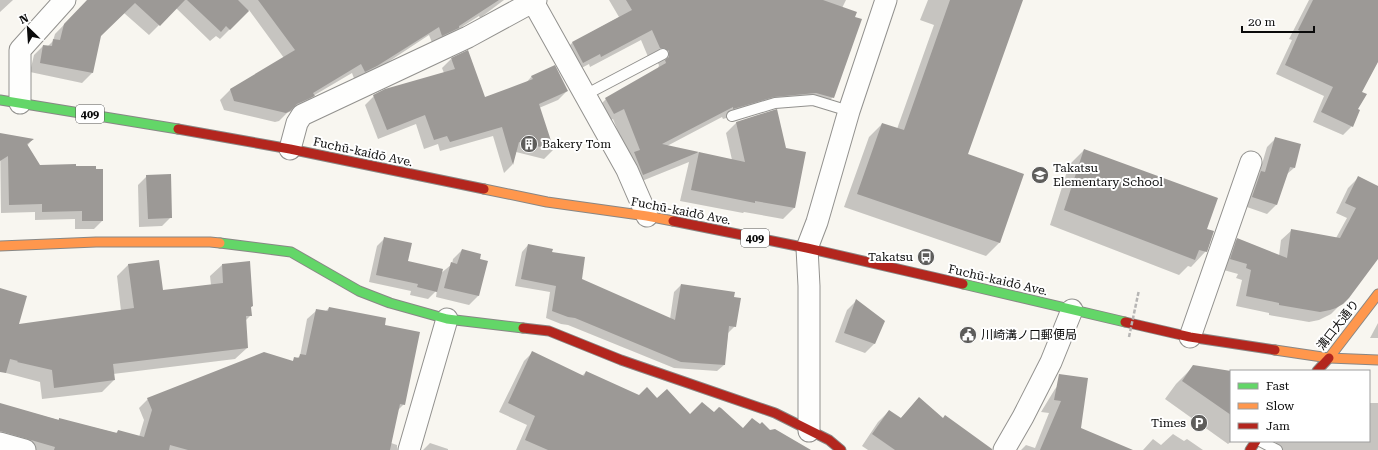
<svg xmlns="http://www.w3.org/2000/svg" width="1378" height="450" font-family="'Roboto Serif','Noto Sans JP',serif">
  <rect width="100%" height="100%" fill="#f8f6f0"/>
  <path fill="#0003" d="M0 0H13L0 12Z
    M88 0H504L480 18 479 16 433 45 429 35 367 76 355 81 352 73 313 96 304 105 287 113 279 121 275 122 224 110 220 100 230 90 284 58 249 10 220 39 216 36 210 41 176 8 149 35 124 13 100 36 92 73 82 83 30 72 34 55 43 46H48L53 41 55 34Z
    M609 0H846L842 8 833 97 822 108 804 104 763 107 723 119 722 117 667 146 732 160 726 133 737 122 785 149 804 153 794 208 783 219 744 212 743 213 680 201 689 162 632 185 629 159 613 119 603 124 595 110 606 99 658 69 659 65 655 59H649L641 40 590 67 589 64 572 73 561 54 572 43 619 17Z
    M928 0H1022L966 155 1022 174 999 243 986 256 844 207 869 137 882 124 897 129 934 25 920 20Z
    M1309 0H1378V61L1361 92 1352 126 1343 135 1313 122 1324 96 1276 74 1292 40 1289 39Z
    M451 59 485 98 525 84 532 76 567 91 558 100 539 108 553 150 544 159 516 152 512 165 504 173 493 136 440 151 438 144 424 149 416 124 378 139 365 105 374 96 444 73 442 68Z
    M0 134 32 140 27 146 39 166 75 167 95 170 102 221 94 229H75V219L35 220V212L1 213Z
    M1276 138 1294 168 1287 174 1276 205 1267 214 1244 206 1252 181 1259 174 1267 147Z
    M1084 150 1206 229V251L1191 267 1188 266 1179 275 1050 225 1069 165Z
    M147 176 171 217 162 226 139 227 138 185Z
    M1359 177 1378 187V255L1348 297 1331 314 1319 320 1309 322 1269 315V313L1236 306 1242 280 1236 278 1238 274 1220 269 1227 250 1237 239 1279 256 1281 240 1292 230 1336 238 1347 218 1336 213 1348 188Z
    M385 238 407 262 440 274 452 264 453 259 462 250 479 260 487 262 478 296 469 305 436 297 437 290 428 299 410 295 411 291 369 282 377 246Z
    M528 245 551 253 581 280 670 319 674 292 681 285 733 298 735 326 728 333 724 365 717 371 674 368 568 325 561 324 546 318 550 292 515 286 522 252Z
    M249 262 252 306 250 308 251 315 245 321 247 348 235 359 113 374 114 380 102 392 42 399 40 382 6 373 0 370V289L18 325 121 311 117 276 129 264 162 291 211 285 210 276 222 265Z
    M856 301 884 321 874 344 865 353 835 342 847 310Z
    M329 308 384 326 404 404 397 411 391 443 397 445V450H28L0 442V404L58 420 59 419 116 433 118 431 139 437 144 420 139 408 148 399 291 362 300 356 307 319 316 311 325 312Z
    M1378 323V338H1370Z
    M532 353 582 376 586 372 639 396 657 399 690 415 713 413 743 429 788 450H516L527 425 499 412 524 361Z
    M1194 366 1231 372 1232 441 1228 444 1165 399 1176 384Z
    M1067 376 1080 429 1131 450H1021L1026 445 1035 448 1049 413 1041 412 1055 389Z
    M919 398 943 419 979 450H868L862 446 878 422 889 411 900 419Z
    M1369 403H1378V450H1272L1277 441H1369Z
    M1173 434 1184 441 1187 439 1203 450H1143L1153 439 1161 445Z
    M430 443 448 449V450H423Z"/>
  <path fill="#9c9996" d="M87 0H185L160 26 135 3 101 36 93 73 40 63 43 45 52 46 53 39 60 40 64 24Z
    M187 0H238L249 11 230 30 226 26 221 32Z
    M258 0H499L459 26V28L442 36 439 27 377 66 365 72 361 64 313 93 315 96 297 104 290 111 286 113 234 101 230 89 295 50Z
    M626 0H823L857 12 855 17 862 19 834 98 816 93 774 97 733 109V107L662 144 745 162 736 122 777 109 786 148 806 152 795 208 755 201V203L691 190 699 152 643 175 634 152 640 150 624 109 614 114 605 98 666 63 665 60 669 57V51L664 48H660L652 30 601 57 600 54 583 63 572 42 632 10Z
    M950 0H1023L968 154 1024 174 1000 243 857 194 882 123 904 130Z
    M1313 0H1378V62L1362 92 1367 94 1358 109 1360 110 1353 127 1321 112 1333 87 1285 65 1300 31 1298 30Z
    M468 50 485 97 533 79 531 76 555 65 568 91 539 104 554 150 519 142 513 165 502 127 450 142 447 136 434 140 425 115 387 130 373 95 385 89 455 69 451 58Z
    M0 133 34 139 27 144 40 165 76 164V166H96V169H103V221H82V211L42 212V204L9 205 8 156 0 161Z
    M1275 137 1301 144 1295 168 1290 167 1277 205 1252 197 1261 171 1265 172Z
    M1084 149 1218 198 1207 229 1214 231 1207 252 1199 250 1195 260 1064 210Z
    M171 174 172 218 148 219 146 175Z
    M1358 176 1378 186V259L1349 298 1343 304 1336 308 1330 310 1320 312 1279 305V303L1246 296 1251 270 1246 268 1247 264 1230 259 1237 238 1287 258 1291 229 1340 238 1356 208 1345 203Z
    M384 237 412 243 408 261 443 269 437 292 417 287 418 284 376 275Z
    M528 244 553 249 552 252 585 257 582 279 675 320 681 284 735 292 734 297 741 298 736 327 729 326 725 365 681 362 575 318 568 317 552 311 556 286 521 279Z
    M462 249 481 254 480 259 488 261 479 296 444 288 451 262 457 264Z
    M159 260 163 290 223 283 222 264 250 261 253 306 251 307 252 316H246L248 348 113 364 115 380 54 388 52 370 17 362 18 361 10 359 6 373 0 372V288L27 296 19 324 134 308 128 264Z
    M856 299 885 321 875 344 844 333Z
    M329 307 386 318 385 325 420 332 405 405 400 404 390 450H188L170 445 169 450H54L55 447 0 431V403L59 420V418L117 433 118 430 144 437 152 410 147 398 264 352 293 361 294 357 299 358 300 354 306 355 316 309 328 311Z
    M532 351 584 376 586 371 639 395 647 387 657 398 667 389 690 414 702 402 714 412 719 407 721 408 743 428 752 418 760 424 762 422 770 430 775 429 811 450H548L525 440 535 416 508 403Z
    M1193 365 1231 371V415L1182 381Z
    M1059 374 1088 378 1081 428 1133 450H1040L1061 401 1054 400Z
    M919 397 943 418 945 415 992 449V450H895L872 434 889 410 901 418Z"/>
  <g fill="none" stroke-linecap="round" stroke-linejoin="round">
    <defs>
      <path id="lane" d="M585 95 663 54
        M732 116 775 103 813 100 849 111
        M1260 441 1277 450"/>
      <path id="street" d="M532 0 627 170 647 216
        M20 103V50L65 0
        M290 149 297 123 302 115 468 37 536 0
        M1190 337 1251 162
        M809 431V286L807 248 817 222 849 111 886 0
        M0 443 25 450
        M409 450 447 319
        M1004 450 1023 417 1051 362 1072 310"/>
      <path id="fast" d="M0 100 178 129
        M220 243 291 252 359 291 390 303 447 319 523 328
        M963 284 1125 322"/>
      <path id="slow" d="M484 189 547 202 647 216 673 221
        M0 246 96 242H210L220 243
        M1275 350 1329 358 1378 360
        M1329 358 1378 294"/>
      <path id="jam" d="M178 129 290 149 484 189
        M673 221 807 248 963 284
        M1125 322 1190 337 1275 350
        M523 328 549 331 621 360 775 413 829 440 841 450
        M1317 371 1329 358
        M1250 450 1256 441"/>
    </defs>
    <use href="#lane" stroke="#92918e" stroke-width="12"/>
    <use href="#street" stroke="#92918e" stroke-width="23"/>
    <use href="#fast" stroke="#888785" stroke-width="11"/>
    <use href="#slow" stroke="#888785" stroke-width="11"/>
    <use href="#jam" stroke="#888785" stroke-width="11"/>
    <use href="#lane" stroke="#fefefd" stroke-width="10"/>
    <use href="#street" stroke="#fefefd" stroke-width="21"/>
    <use href="#fast" stroke="#63d668" stroke-width="9"/>
    <use href="#slow" stroke="#ff974d" stroke-width="9"/>
    <use href="#jam" stroke="#b3261e" stroke-width="9"/>
    <path stroke="#b7b6b5" stroke-width="2.5" stroke-dasharray="4 2" stroke-linecap="butt" d="M1129 337 1139 290"/>
  </g>
  <defs>
    <symbol id="building-disc" viewBox="-11 -11 22 22"><circle r="9.5" fill="#5e5d5b" stroke="#fff"/><path d="M-4-6H4V6H1V3H-1V6H-4ZM-2.5-4.3h1.7v1.8h-1.7ZM.8-4.3h1.7v1.8H.8ZM-2.5-1h1.7V.8h-1.7ZM.8-1h1.7V.8H.8Z" fill="#fff"/></symbol>
    <symbol id="school-disc" viewBox="-11 -11 22 22"><circle r="9.5" fill="#5e5d5b" stroke="#fff"/><path d="M0-5L7-2L0 1L-7-2ZM-4 1L0 2.5L4 1V4Q0 6-4 4Z" fill="#fff"/></symbol>
    <symbol id="bus-disc" viewBox="-11 -11 22 22"><circle r="9.5" fill="#5e5d5b" stroke="#fff"/><path d="M-5-6H5V4H4V6H2V4H-2V6H-4V4H-5ZM-3.5-4V0h7V-4ZM-3.5 1.2v1.5H-2V1.2ZM2 1.2v1.5H3.5V1.2Z" fill="#fff"/></symbol>
    <symbol id="civic-disc" viewBox="-11 -11 22 22"><circle r="9.5" fill="#5e5d5b" stroke="#fff"/><path d="M-.6-6.5H3V-4.5H.6V-3L4-1V1h2V6H-6V1h2V-1L-.6-3ZM-1.2 2.5V6h2.4V2.5Z" fill="#fff"/></symbol>
    <symbol id="parking-disc" viewBox="-11 -11 22 22"><circle r="9.5" fill="#5e5d5b" stroke="#fff"/><path d="M-3.5-5.5H1a3.5 3.5 0 0 1 0 7H-1V5.5H-3.5ZM-1-3.4V-.6H.8a1.4 1.4 0 0 0 0-2.8Z" fill="#fff"/></symbol>
  </defs>
  <g fill-rule="evenodd">
    <use href="#building-disc" x="519" y="134" width="20" height="20"/>
    <use href="#school-disc" x="1030" y="165" width="20" height="20"/>
    <use href="#bus-disc" x="916" y="247" width="20" height="20"/>
    <use href="#civic-disc" x="958" y="325" width="20" height="20"/>
    <use href="#parking-disc" x="1189" y="413" width="20" height="20"/>
  </g>
  <g text-anchor="middle" stroke-width="4" stroke-linejoin="round" paint-order="stroke">
    <g fill="#fff" stroke="#545454" stroke-width="1">
      <rect x="76" y="105" width="28" height="18" rx="3"/>
      <rect x="741" y="229" width="28" height="18" rx="3"/>
    </g>
    <g font-size="11" font-weight="bold" fill="#0b0b0b">
      <text x="90" y="118">409</text>
      <text x="755" y="242">409</text>
    </g>
    <g font-size="12" fill="#0b0b0b" stroke="#fff" text-anchor="start">
      <text x="542" y="148">Bakery Tom</text>
      <text x="1053" y="172">Takatsu<tspan x="1053" dy="14">Elementary School</tspan></text>
      <text x="913" y="261" text-anchor="end">Takatsu</text>
      <text x="981" y="339">川崎溝ノ口郵便局</text>
      <text x="1186" y="427" text-anchor="end">Times</text>
    </g>
    <g font-size="12" fill="#0b0b0b" stroke="#fff">
      <text transform="translate(363 152) rotate(12)" y="4">Fuchū-kaidō Ave.</text>
      <text transform="translate(681 211) rotate(11)" y="4">Fuchū-kaidō Ave.</text>
      <text transform="translate(998 280) rotate(13)" y="4">Fuchū-kaidō Ave.</text>
      <text transform="translate(1338 325) rotate(-52)" y="4">溝口大通り</text>
    </g>
  </g>
  <rect x="1230" y="370" width="140" height="72" fill="#ffffff" stroke="#9d9d9d"/>
  <rect x="1238" y="383" width="20" height="6" fill="#63d668" stroke="#9d9d9d"/>
  <text x="1266" y="390" font-size="12" fill="#0b0b0b">Fast</text>
  <rect x="1238" y="403" width="20" height="6" fill="#ff974d" stroke="#9d9d9d"/>
  <text x="1266" y="410" font-size="12" fill="#0b0b0b">Slow</text>
  <rect x="1238" y="423" width="20" height="6" fill="#b3261e" stroke="#9d9d9d"/>
  <text x="1266" y="430" font-size="12" fill="#0b0b0b">Jam</text>
  <g transform="translate(28 28) rotate(335)" stroke="#ffffff" stroke-width="3" paint-order="stroke">
  <path d="M0-3L7 15L0 10L-7 15Z" fill="#0b0b0b"/>
  <text y="-6" font-size="11" font-weight="bold" text-anchor="middle" fill="#0b0b0b">N</text>
  </g>
  <path d="M1242 26v6h72v-6" fill="none" stroke="#0b0b0b" stroke-width="2"/>
  <text x="1248" y="26" font-size="12" fill="#0b0b0b" stroke="#ffffff" stroke-width="3" paint-order="stroke">20 m</text>
</svg>
